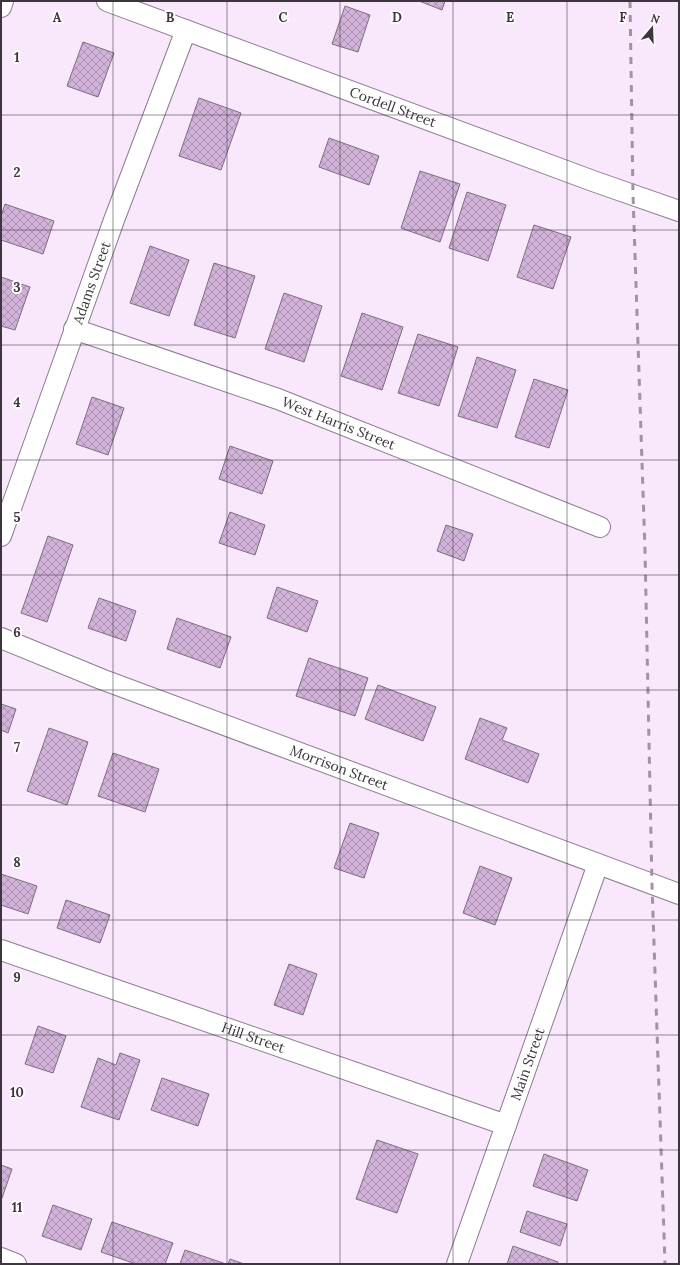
<svg xmlns="http://www.w3.org/2000/svg" width="680" height="1265" font-family="Lora,serif">
  <defs>
    <pattern id="building-cross-hatch" width="8" height="8" patternUnits="userSpaceOnUse"><rect width="8" height="8" fill="#d3b2da"/><path d="M0 0l8 8M0 8l8-8" fill="none" stroke="#ac92b2"/></pattern>
  </defs>
  <rect width="100%" height="100%" fill="#f9e7fc"/>
  <path fill="url(#building-cross-hatch)" stroke="#7e6e81" d="M419 1H445L442 10Z
    M345 6 370 15 358 52 332 44Z
    M83 42 114 53 98 97 67 86Z
    M199 98 241 113 221 170 179 156Z
    M329 138 379 156 369 185 319 167Z
    M420 171 460 184 440 242 401 228Z
    M467 192 506 205 488 261 449 248Z
    M5 204 54 221 43 254 1 240V216Z
    M534 225 571 237 553 289 517 277Z
    M150 246 189 260 169 316 130 303Z
    M214 263 255 276 235 338 194 325Z
    M1 277 30 287 15 330 1 326Z
    M284 293 322 306 304 362 265 349Z
    M362 313 403 327 382 390 341 376Z
    M418 334 458 347 439 406 398 393Z
    M477 357 516 370 497 428 458 416Z
    M534 379 568 390 549 448 515 437Z
    M92 397 124 408 108 455 76 444Z
    M230 446 273 461 262 494 219 479Z
    M230 512 265 525 255 555 219 543Z
    M446 525 473 534 464 561 437 551Z
    M48 536 73 545 47 622 21 613Z
    M277 587 318 601 307 632 267 618Z
    M99 598 136 611 126 641 88 628Z
    M177 618 231 637 220 668 167 649Z
    M309 658 368 678 355 716 296 696Z
    M378 685 436 707 423 741 365 719Z
    M1 704 16 709 8 733 1 730Z
    M480 718 507 728 502 740 539 754 528 783 465 759Z
    M49 728 88 742 67 805 27 791Z
    M113 753 159 769 145 812 98 796Z
    M350 823 379 833 364 878 334 868Z
    M480 866 512 878 495 925 463 913Z
    M1 874 37 886 28 914 1 905Z
    M66 900 110 915 100 943 57 928Z
    M289 964 317 974 303 1015 274 1005Z
    M38 1026 66 1036 53 1073 25 1064Z
    M120 1053 140 1060 119 1120 81 1107 98 1058 116 1065Z
    M162 1078 209 1094 198 1126 151 1110Z
    M377 1140 418 1154 397 1213 356 1199Z
    M544 1154 588 1170 577 1201 533 1186Z
    M1 1165 12 1169 1 1201Z
    M53 1205 92 1219 81 1250 42 1236Z
    M527 1211 567 1224 560 1246 520 1232Z
    M112 1222 173 1243 165 1264H136L101 1252Z
    M513 1246 558 1262 557 1264H507Z
    M185 1250 226 1264H180Z
    M230 1259 244 1264H228Z"/>
  <g fill="none" stroke-linecap="round" stroke-linejoin="round">
    <defs>
      <g id="minor">
        <path id="s1" d="M107 1 593 181 679 211"/>
        <path d="M1 7 3 1"/>
        <path id="s2" d="M74 329 278 399 600 527"/>
        <path id="s3" d="M1 536 114 220 186 30"/>
        <path id="s4" d="M1 638 101 679 679 894"/>
        <path id="s5" d="M1 950 506 1125"/>
        <path d="M1 1258 16 1264"/>
        <path id="s6" d="M457 1264 598 864"/>
      </g>
    </defs>
    <use href="#minor" stroke="#8b7c8f" stroke-width="22"/>
    <use href="#minor" stroke="#fff" stroke-width="20"/>
    <path stroke="#a093a2" stroke-width="3" stroke-dasharray="7 7" stroke-linecap="butt" d="M630 1 633 195 645 551 652 885 665 1264"/>
  </g>
  <path fill="none" stroke="#3d363e" stroke-width="1" stroke-opacity="0.55" d="M113 1V1264M227 1V1264M340 1V1264M453 1V1264M567 1V1264M1 115H679M1 230H679M1 345H679M1 460H679M1 575H679M1 690H679M1 805H679M1 920H679M1 1035H679M1 1150H679"/>
  <g text-anchor="middle" stroke-width="4" stroke-linejoin="round" paint-order="stroke">
    <g font-size="14" fill="#3d363e" stroke="#fefafe">
      <text dy="5" stroke="none"><textPath href="#s1" startOffset="305">Cordell Street</textPath></text>
      <text dy="5" stroke="none"><textPath href="#s3" startOffset="269">Adams Street</textPath></text>
      <text dy="5" stroke="none"><textPath href="#s2" startOffset="281">West Harris Street</textPath></text>
      <text dy="5" stroke="none"><textPath href="#s4" startOffset="362">Morrison Street</textPath></text>
      <text dy="5" stroke="none"><textPath href="#s5" startOffset="267">Hill Street</textPath></text>
      <text dy="5" stroke="none"><textPath href="#s6" startOffset="212">Main Street</textPath></text>
    </g>
  </g>
  <g font-size="13" text-anchor="middle" font-weight="bold" fill="#3d363e" stroke="#fefafe" stroke-width="4" stroke-linejoin="round" paint-order="stroke">
    <text x="57" y="22">A</text>
    <text x="170" y="22">B</text>
    <text x="283" y="22">C</text>
    <text x="397" y="22">D</text>
    <text x="510" y="22">E</text>
    <text x="623" y="22">F</text>
    <text x="17" y="62">1</text>
    <text x="17" y="177">2</text>
    <text x="17" y="292">3</text>
    <text x="17" y="407">4</text>
    <text x="17" y="522">5</text>
    <text x="17" y="637">6</text>
    <text x="17" y="752">7</text>
    <text x="17" y="867">8</text>
    <text x="17" y="982">9</text>
    <text x="17" y="1097">10</text>
    <text x="17" y="1212">11</text>
  </g>
  <rect width="680" height="1265" fill="none" stroke="#3d363e" stroke-width="4"/>
  <g transform="translate(652 28) rotate(19)" stroke="#fefafe" stroke-width="3" paint-order="stroke">
  <path d="M0-3L7 15L0 10L-7 15Z" fill="#3d363e"/>
  <text y="-6" font-size="11" font-weight="bold" text-anchor="middle" fill="#3d363e">N</text>
  </g>
</svg>
